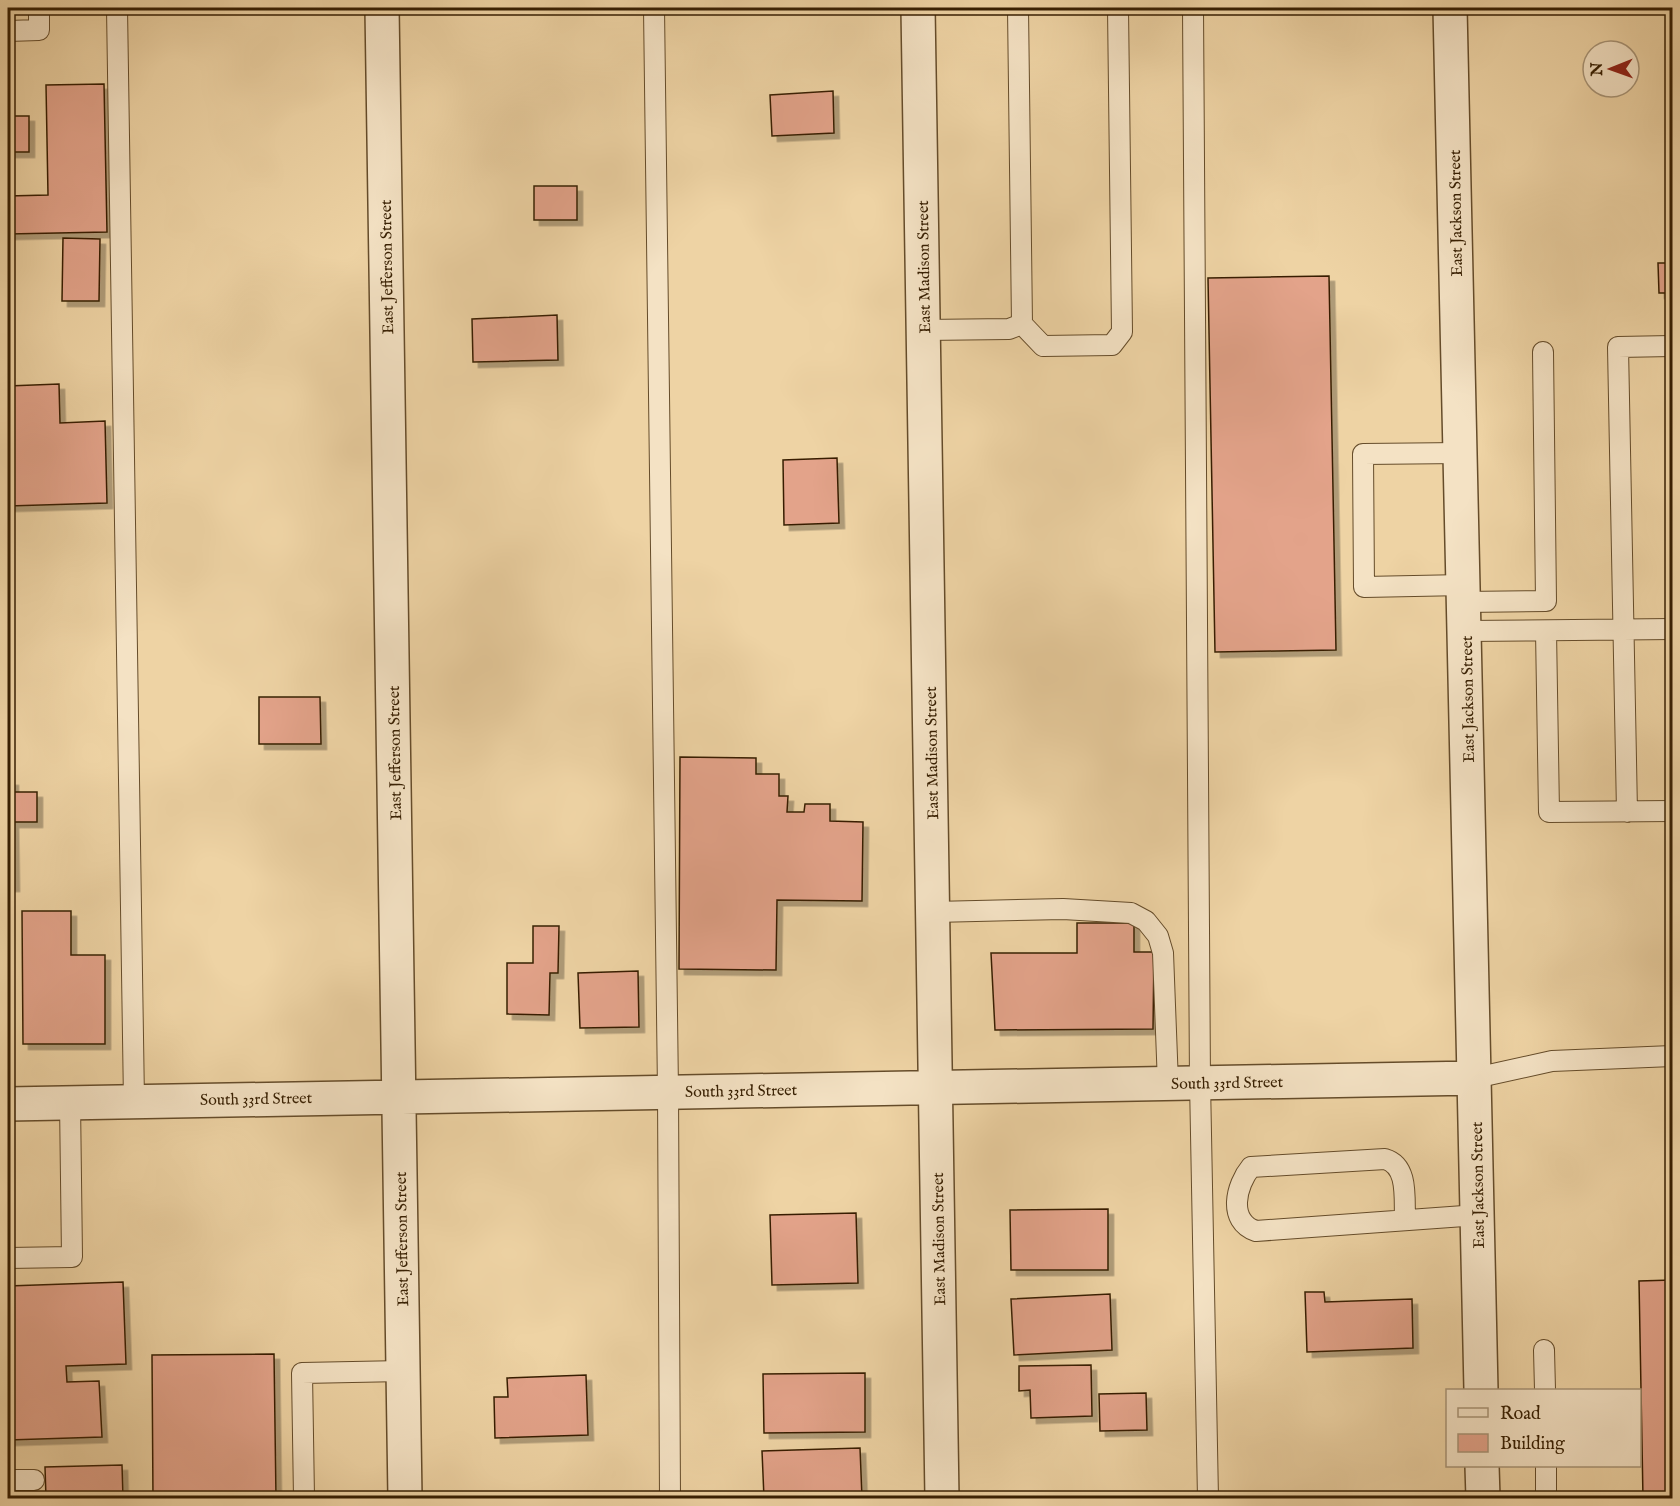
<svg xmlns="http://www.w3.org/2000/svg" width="1680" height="1506" font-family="'IM FELL English',serif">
  <defs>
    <filter id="shadow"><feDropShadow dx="5.5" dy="5.5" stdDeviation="0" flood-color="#0004"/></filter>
  </defs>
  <rect width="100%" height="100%" fill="#eed3a4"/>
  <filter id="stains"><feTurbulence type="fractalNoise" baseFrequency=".00333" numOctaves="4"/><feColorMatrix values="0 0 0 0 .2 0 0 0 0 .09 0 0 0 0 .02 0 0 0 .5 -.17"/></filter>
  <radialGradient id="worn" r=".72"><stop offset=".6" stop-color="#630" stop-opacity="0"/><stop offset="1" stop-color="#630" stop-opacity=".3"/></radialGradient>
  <path fill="#e3a38a" stroke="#371f02" stroke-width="1.5" filter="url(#shadow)" d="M104 84 107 232 8 234V196L48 195 46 85Z
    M833 91 834 133 772 136 770 95Z
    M8 116H29V152H8Z
    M534 186H577V220H534Z
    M63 238 100 239 99 301H62Z
    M1658 263H1672V293H1659Z
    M1329 276 1336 650 1215 652 1208 278Z
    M557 315 558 360 473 362 472 319Z
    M59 384 60 423 105 421 107 503 8 506V386Z
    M837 458 839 523 784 525 783 460Z
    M259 697H320L321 744H259Z
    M680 757 756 758V774H779V796H788L787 812H804L805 804H830V821L863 822 862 901 777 900 776 970 679 969Z
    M8 780H13V792H37V822H13L14 886H8Z
    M22 911H71V955H105V1044H23Z
    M1077 923H1134V952H1154L1153 1029 995 1030 991 953H1077Z
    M533 926H559L558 973H550L549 1015 507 1014V963H533Z
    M638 971 639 1027 580 1028 578 973Z
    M1108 1209V1270H1011L1010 1210Z
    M856 1213 858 1283 772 1285 770 1215Z
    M1672 1280V1498H1643L1639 1281Z
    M123 1282 126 1364 66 1366 67 1382 99 1381 102 1437 8 1440V1286Z
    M1305 1292H1324L1325 1302 1412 1299 1413 1348 1307 1352Z
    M1110 1294 1112 1350 1014 1355 1011 1299Z
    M274 1354 276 1498H153L152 1355Z
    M1091 1365 1092 1416 1031 1418 1030 1390 1019 1391V1366Z
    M865 1373V1432L764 1433 763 1374Z
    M586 1375 588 1435 495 1438 494 1397H508L507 1378Z
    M1146 1393 1147 1430 1100 1431 1099 1394Z
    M860 1448 862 1498H764L762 1451Z
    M122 1465 123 1498H46L45 1467Z"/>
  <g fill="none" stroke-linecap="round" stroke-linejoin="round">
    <defs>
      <path id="service" d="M117 8 134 1101
        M654 8 668 1091 670 1498
        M1018 8 1022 324 1043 346 1112 345 1122 332 1118 8
        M1193 8 1200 1082 1208 1498
        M8 31 39 30V8
        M924 330 1009 329 1022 324
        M1461 453 1363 454 1364 587 1464 585
        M1464 602 1546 601 1543 352
        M1465 631 1672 629
        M1546 631 1549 812 1672 811
        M1627 812 1618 347 1672 346
        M934 912 1063 909 1131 913 1146 921 1158 936 1163 953 1168 1084
        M1475 1078 1552 1061 1672 1056
        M1405 1220C1404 1199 1409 1166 1385 1159L1251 1167C1236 1185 1227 1221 1256 1231L1478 1215
        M8 1258 72 1257 70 1102
        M1544 1350 1545 1390
        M1546 1466V1498
        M8 1480H34
        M304 1498 302 1373 403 1371"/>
      <path id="minor" d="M382 8 405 1498
        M918 8 942 1498
        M1450 8 1481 1390
        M8 1104 1475 1078
        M1482 1466 1483 1498"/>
    </defs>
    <use href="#service" stroke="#654c2a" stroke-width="22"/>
    <use href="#minor" stroke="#654c2a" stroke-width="36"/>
    <use href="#service" stroke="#f4e2c4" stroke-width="20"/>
    <use href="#minor" stroke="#f4e2c4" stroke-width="33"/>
  </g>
  <g text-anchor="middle" stroke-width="4.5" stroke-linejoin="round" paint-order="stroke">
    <g font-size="16" fill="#371f02" stroke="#f4e2c4">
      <text transform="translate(1455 213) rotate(-91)" y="6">East Jackson Street</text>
      <text transform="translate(386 267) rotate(-91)" y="6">East Jefferson Street</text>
      <text transform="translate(923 267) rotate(-91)" y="6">East Madison Street</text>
      <text transform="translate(1467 699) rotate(-91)" y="6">East Jackson Street</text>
      <text transform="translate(394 753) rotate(-91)" y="6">East Jefferson Street</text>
      <text transform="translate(931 753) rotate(-91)" y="6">East Madison Street</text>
      <text transform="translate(1227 1082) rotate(-1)" y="6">South 33rd Street</text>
      <text transform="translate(741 1090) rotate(-1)" y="6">South 33rd Street</text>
      <text transform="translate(256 1098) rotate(-1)" y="6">South 33rd Street</text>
      <text transform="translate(1477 1185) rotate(-91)" y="6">East Jackson Street</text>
      <text transform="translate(401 1239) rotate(-91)" y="6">East Jefferson Street</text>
      <text transform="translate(938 1239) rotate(-91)" y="6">East Madison Street</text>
    </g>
  </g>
  <rect width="1680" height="1506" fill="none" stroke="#eed3a4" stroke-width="30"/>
  <rect x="9" y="9" width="1662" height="1488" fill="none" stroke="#371f02" stroke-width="3"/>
  <rect x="15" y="15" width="1650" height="1476" fill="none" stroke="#371f02" stroke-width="1.5"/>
  <rect x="1446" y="1389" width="195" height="78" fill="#f4e2c4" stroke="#a89476" stroke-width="1.5"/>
  <rect x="1458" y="1408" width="30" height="9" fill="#f4e2c4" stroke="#a89476" stroke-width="1.5"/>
  <text x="1500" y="1419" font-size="18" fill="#371f02">Road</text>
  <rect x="1458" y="1434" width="30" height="18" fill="#e3a38a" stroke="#a89476" stroke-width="1.5"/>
  <text x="1500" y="1449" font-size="18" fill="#371f02">Building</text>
  <g transform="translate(1611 69) rotate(269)"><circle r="28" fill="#f4e2c4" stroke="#a89476" stroke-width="1.5"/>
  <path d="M0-4.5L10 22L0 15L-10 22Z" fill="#8f2418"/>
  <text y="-9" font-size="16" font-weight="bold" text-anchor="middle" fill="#371f02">N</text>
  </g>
  <rect width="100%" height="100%" filter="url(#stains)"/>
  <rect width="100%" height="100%" fill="url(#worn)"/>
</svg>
